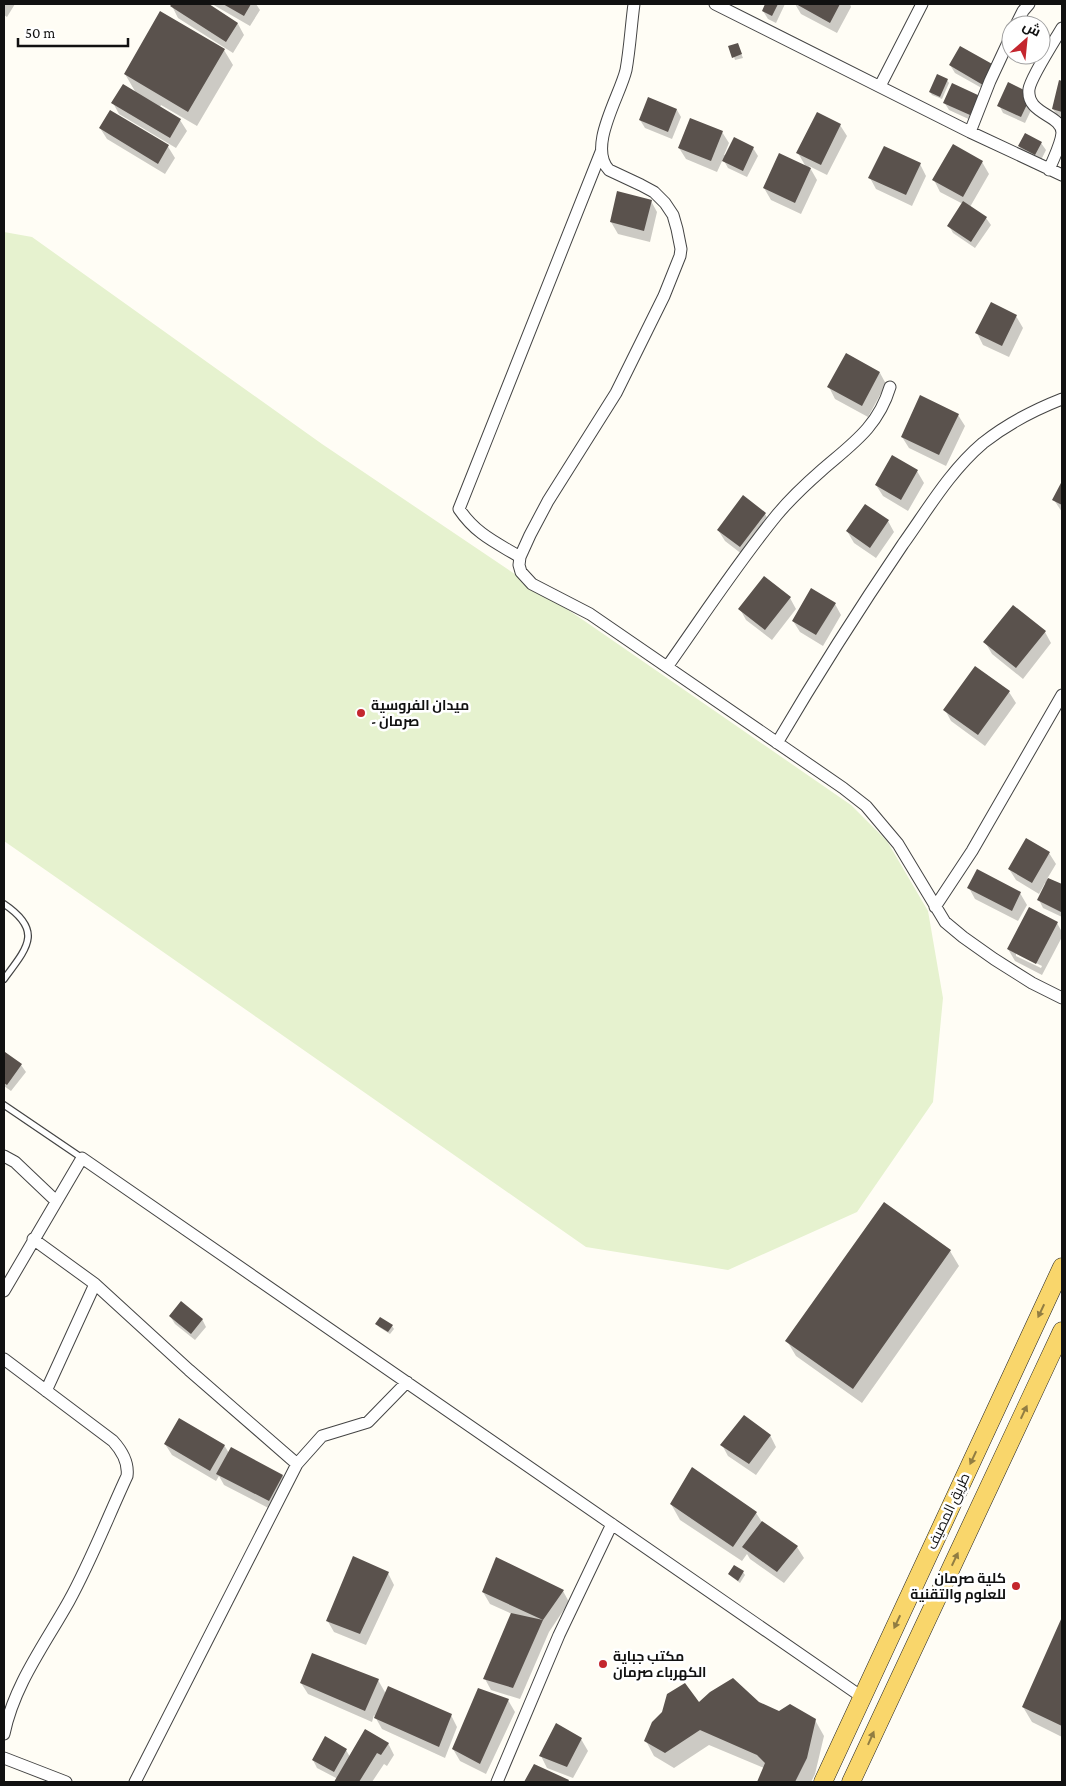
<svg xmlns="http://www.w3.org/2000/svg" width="1066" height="1786" font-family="'Crimson Pro',Cairo,serif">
  <rect width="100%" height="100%" fill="#fffdf5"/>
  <path fill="#e6f2cf" d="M4 232 32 237 322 444 586 622 851 805 887 841 928 911 943 998 933 1102 857 1212 728 1270 586 1247 4 841Z"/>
  <path fill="#0003" fill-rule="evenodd" d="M4 4H15L7 17 4 15Z
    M173 4H206L238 24 244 35 233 53 178 18 172 6Z
    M212 4H256L260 10 250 26Z
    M767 4H785L776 23 768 19 763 11Z
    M795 4H850L851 7 837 33 801 14Z
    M1041 37 1045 43 1041 50Z
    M739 48 743 58 735 60 734 57Z
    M224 50 233 65 197 126 161 105 160 107 180 120 187 131 176 148 119 114 113 103 136 93 125 74Z
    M1030 55H1038L1036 59Z
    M950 65 993 66 987 91 955 73Z
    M947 80 949 83 942 99 932 95 930 92Z
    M1060 81 1062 82V121L1060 120 1053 109Z
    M979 97 975 122 949 110 944 102Z
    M1035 102 1025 123 1003 113 999 105Z
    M677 110 681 117 672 139 645 128 640 120Z
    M840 125 847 136 827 175 809 166 817 180 801 214 771 200 764 188 806 167 798 153Z
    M100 128 167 145 175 158 165 174 107 139Z
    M722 132 729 143 724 155 753 148 758 156 747 177 728 168 723 159 717 172 686 159 679 148Z
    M1041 143 1046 150 1040 162 1023 154 1019 146Z
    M982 162 989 174 970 207 986 218 991 225 975 248 953 233 949 226 963 204 940 192 934 180Z
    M920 164 926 176 912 206 876 189 870 178Z
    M651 201 657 212 650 242 618 234 611 222Z
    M991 304 1016 316 1023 328 1009 357 983 345 977 333Z
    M880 373 886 384 868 417 835 399 829 387Z
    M958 415 965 426 946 466 909 448 902 437Z
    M893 457 917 471 924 483 908 511 883 496 876 485Z
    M1062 483V512L1054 500Z
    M765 514 771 525 747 558 725 541 718 530Z
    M888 521 894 532 876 558 854 543 847 531Z
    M790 598 796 609 772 640 746 620 740 609Z
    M835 604 841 615 823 646 800 632 793 621Z
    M1045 632 1051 643 1023 679 992 654 985 642Z
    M1009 692 1016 703 985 746 951 721 945 710Z
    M1049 853 1056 864 1047 879 1062 886V917L1043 908 1039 900 1046 884 1045 883 1039 894 1016 880 1009 869Z
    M977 871 1020 893 1027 905 1018 921 975 899 969 888Z
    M1057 923 1062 932V937L1042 975 1015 961 1008 949ZM1016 953 1042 966 1041 968 1016 956Z
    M6 1053 21 1065 26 1072 11 1091 4 1086V1056Z
    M950 1251 959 1266 862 1403 796 1356 787 1341Z
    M170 1316 202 1319 206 1327 195 1340 175 1324Z
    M377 1324 392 1326 394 1329 390 1334 379 1327Z
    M770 1435 776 1447 756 1475 728 1456 722 1445Z
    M165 1444 224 1445 229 1453 283 1476 289 1487 276 1512 224 1485 219 1476 216 1481 172 1455Z
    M692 1469 756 1513 762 1522 797 1547 804 1558 784 1583 750 1559 747 1554 742 1561 680 1520 671 1504Z
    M743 1572 745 1575 740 1583 732 1577 730 1574Z
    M388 1573 394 1585 366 1645 334 1632 327 1620Z
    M563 1591 569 1602 549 1632 520 1699 491 1690 485 1679 512 1614 490 1604 483 1592Z
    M1062 1620V1737L1032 1722 1023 1707Z
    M378 1680 386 1694 451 1715 457 1727 445 1758 382 1729 374 1715 372 1722 308 1694 301 1683Z
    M508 1700 515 1712 486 1774 460 1761 453 1749Z
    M758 1703 779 1713 815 1720 824 1736 815 1774 811 1782H758L764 1768 709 1745 674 1768 654 1756 646 1741 699 1704Z
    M581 1739 588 1751 573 1778 547 1768 541 1756Z
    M388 1743 394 1755 387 1766 384 1764 372 1782H335L338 1779 317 1768 313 1760 346 1750 350 1757Z"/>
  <path fill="#5a524d" d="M172 4H209L238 23 226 42 170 6Z
    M223 4H251L244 16Z
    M765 4H778L772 16 762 11Z
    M796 4H840L830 23Z
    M160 11 225 49 188 112 124 74Z
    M738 43 742 54 732 58 728 46Z
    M960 46 994 65 983 85 949 65Z
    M937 74 948 79 940 97 929 92Z
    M1059 80 1062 81V112L1052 109Z
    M1008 82 1032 94 1021 117 997 106Z
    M952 83 980 96 970 115 943 103Z
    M123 84 181 119 170 138 111 103Z
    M648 97 677 109 668 132 639 120Z
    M110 110 169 145 158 164 99 128Z
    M817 112 841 124 821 165 796 153Z
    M690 118 723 131 711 161 678 148Z
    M1025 133 1042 142 1035 155 1018 146Z
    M734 137 754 147 743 171 722 161Z
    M953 144 983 161 963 197 932 180Z
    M884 146 921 163 906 195 868 178Z
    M779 153 811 168 795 203 763 188Z
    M617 191 652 200 644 231 610 222Z
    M963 201 987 217 971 242 947 226Z
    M991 302 1017 315 1002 346 975 333Z
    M846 353 880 372 862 406 827 387Z
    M920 395 959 414 939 455 901 437Z
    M892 455 918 470 901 500 875 485Z
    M1062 481V505L1052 500Z
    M743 495 766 513 740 547 717 530Z
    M865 504 889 520 870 548 846 531Z
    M764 576 791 597 765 630 738 609Z
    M811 588 836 603 816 635 792 621Z
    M1013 605 1046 631 1016 668 983 642Z
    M975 666 1010 691 978 735 943 710Z
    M1026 838 1050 852 1032 883 1008 869Z
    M977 869 1021 892 1012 911 967 888Z
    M1048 878 1062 884V908L1061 912 1037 900Z
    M1029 907 1058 922 1036 964 1007 949Z
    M5 1052 22 1064 7 1085 4 1083V1054Z
    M884 1202 951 1250 853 1389 785 1341Z
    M181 1301 203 1319 191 1334 169 1316Z
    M380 1317 393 1325 388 1332 375 1324Z
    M744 1415 771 1435 749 1464 720 1445Z
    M179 1418 225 1445 210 1471 164 1444Z
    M231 1447 283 1475 269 1501 216 1474Z
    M692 1467 757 1512 733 1547 670 1504Z
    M762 1521 798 1546 777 1572 742 1547Z
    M353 1556 389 1572 360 1634 326 1621Z
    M496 1557 564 1590 543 1620 482 1592Z
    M734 1565 744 1571 738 1581 728 1574Z
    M511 1613 543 1620 513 1688 483 1679Z
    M1062 1617V1726L1022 1707Z
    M312 1653 379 1679 365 1711 300 1683Z
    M733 1678 759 1702 779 1711 790 1704 816 1719 807 1758 795 1782H757L765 1763 757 1755 700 1730 665 1753 644 1741 652 1722 662 1712 667 1694 685 1683 699 1702 710 1692Z
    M388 1686 452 1714 439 1747 374 1718Z
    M478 1688 509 1699 480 1764 452 1749Z
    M556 1723 582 1738 567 1767 539 1756Z
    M365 1729 389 1743 381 1755 377 1753 359 1782H334Z
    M325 1736 347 1749 334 1772 312 1760Z
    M534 1764 569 1780 568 1782H524Z"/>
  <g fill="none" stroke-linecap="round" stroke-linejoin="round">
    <defs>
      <path id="service" d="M4 904C44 931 27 948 4 979
        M4 1105 82 1158"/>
      <path id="minor" d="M634 4C631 26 630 48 626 70 620 96 587 147 609 170L641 185 654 192 665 203 673 215 677 229 681 249 680 256 664 296 616 393 548 501 530 535 520 557 519 565 521 572 532 584 590 614 843 788 866 806 898 844 945 922 963 937 994 959 1032 983 1062 998
        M715 4 970 132 1062 175
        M1016 25 1023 11 1029 4
        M880 86 922 4
        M970 132 990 81 1011 36
        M1049 170C1053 159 1061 145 1062 133 1062 114 1026 115 1029 89 1031 77 1055 40 1062 28
        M520 557C495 542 476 534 459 509L601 152
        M667 667C703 616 737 564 776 516 790 499 806 484 822 470 852 444 878 427 890 387
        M777 743C817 675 859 609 903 544 928 509 950 471 983 443 1007 424 1034 410 1062 399
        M935 907 972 851 1062 695
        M4 1156 15 1162 56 1201
        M33 1239 95 1284 189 1370 297 1464
        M4 1291 82 1158 862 1697
        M4 1359 113 1441C122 1451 129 1462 127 1476 108 1517 91 1561 69 1601 45 1644 14 1685 4 1734
        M46 1391 95 1284
        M4 1758 66 1782
        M135 1782 297 1464 322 1436 368 1422 407 1382
        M497 1782 559 1635 612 1524"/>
      <path id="primary" d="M823 1782 1062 1267
        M851 1782 1062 1331"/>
    </defs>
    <use href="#service" stroke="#444" stroke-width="8"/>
    <use href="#minor" stroke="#444" stroke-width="13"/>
    <use href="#primary" stroke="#222" stroke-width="19"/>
    <use href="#service" stroke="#fff" stroke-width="5.5"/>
    <use href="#minor" stroke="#fff" stroke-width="11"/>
    <use href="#primary" stroke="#f9d66b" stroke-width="18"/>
  </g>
  <defs><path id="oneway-solid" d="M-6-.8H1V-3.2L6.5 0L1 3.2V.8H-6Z" transform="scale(1.25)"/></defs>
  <g fill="#917d42">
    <use href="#oneway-solid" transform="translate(1041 1311) rotate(115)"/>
    <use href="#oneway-solid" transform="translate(1024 1412) rotate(-65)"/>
    <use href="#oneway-solid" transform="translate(973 1458) rotate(115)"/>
    <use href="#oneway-solid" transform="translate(955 1559) rotate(-65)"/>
    <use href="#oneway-solid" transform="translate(897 1622) rotate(115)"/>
    <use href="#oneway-solid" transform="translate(871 1738) rotate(-66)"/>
  </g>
  <g fill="#c4262e" stroke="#fff" stroke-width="2">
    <circle cx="361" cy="713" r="5"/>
    <circle cx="1016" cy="1586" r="5"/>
    <circle cx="603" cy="1664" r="5"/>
  </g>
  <g text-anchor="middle" stroke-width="5" stroke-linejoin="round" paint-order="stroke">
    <g font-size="14" font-weight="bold" fill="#111" stroke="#fff" text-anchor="start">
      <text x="371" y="710">ميدان الفروسية<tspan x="371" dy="16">- صرمان</tspan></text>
      <text x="1006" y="1583" text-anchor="end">كلية صرمان<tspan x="1006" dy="16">للعلوم والتقنية</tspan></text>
      <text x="613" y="1661">مكتب جباية<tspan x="613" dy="16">الكهرباء صرمان</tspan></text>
    </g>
    <g font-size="14" fill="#111" stroke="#fff">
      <text transform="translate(948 1511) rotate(-65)" y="5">طريق المصيف</text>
    </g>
  </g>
  <rect width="1066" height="1786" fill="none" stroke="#111111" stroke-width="10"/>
  <g transform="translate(1026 40) rotate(27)"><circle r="24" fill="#ffffff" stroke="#a0a0a0"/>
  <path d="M0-4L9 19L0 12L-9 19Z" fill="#c4262e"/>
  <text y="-8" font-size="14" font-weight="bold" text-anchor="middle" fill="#111111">ش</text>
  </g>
  <path d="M18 38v8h110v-8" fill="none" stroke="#111111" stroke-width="2.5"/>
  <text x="25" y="38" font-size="15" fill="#111111" stroke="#ffffff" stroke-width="4" paint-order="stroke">50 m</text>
</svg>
